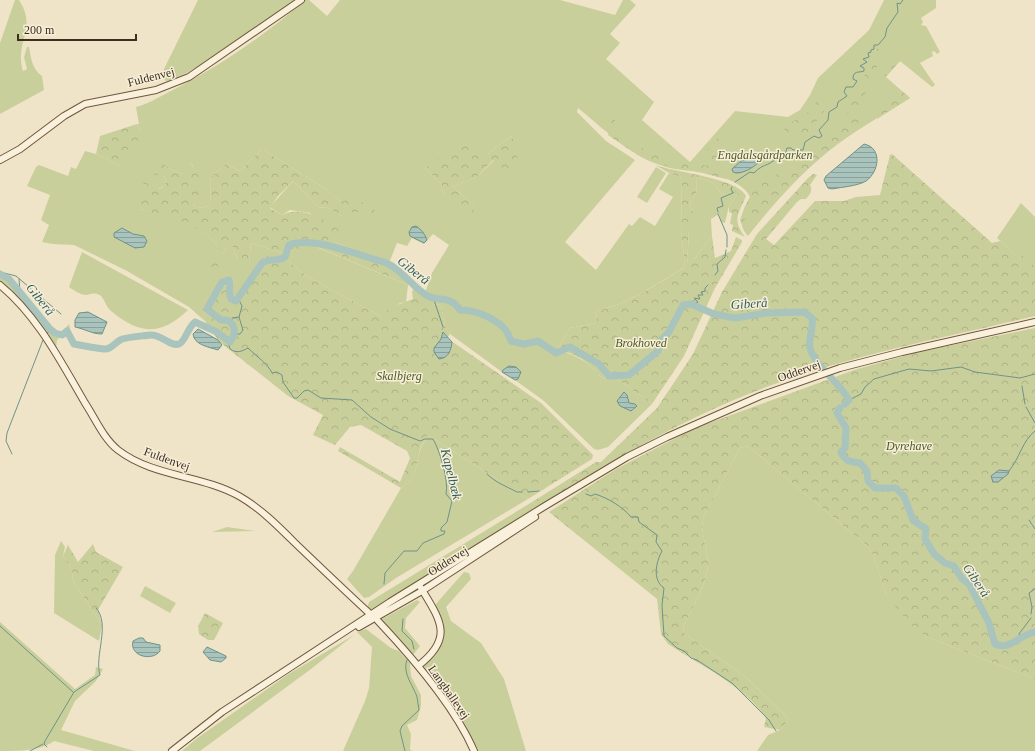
<svg xmlns="http://www.w3.org/2000/svg" width="1035" height="751" font-family="Georgia,serif">
  <defs>
    <pattern id="forest-crowns" width="20" height="18" patternUnits="userSpaceOnUse"><rect width="20" height="18" fill="#c9cf9b"/><path d="M2 6a3 3 0 1 1 6 0M12 15a3 3 0 1 1 6 0" fill="none" stroke="#aeb285"/></pattern>
    <pattern id="water-rules" width="6" height="5" patternUnits="userSpaceOnUse"><rect width="6" height="5" fill="#a9c4bc"/><path d="M0 2.5h6" fill="none" stroke="#8ba098"/></pattern>
  </defs>
  <rect width="100%" height="100%" fill="#f0e4c8"/>
  <path fill="#c9cf9b" fill-rule="evenodd" d="M15 0H19C38 29 14 42 23 71L27 69 24 57 27 47H29C31 58 32 69 42 76L44 90 0 114V43Z
    M198 0H294C275 14 183 82 166 81L162 77 164 69Z
    M305 0H309L327 16 340 0H560L615 15 623 0H630L636 5 610 34 620 43 606 59 654 102 642 120 690 162 735 111 788 117 800 110 810 95 818 78 869 30 884 0H936V8L921 18 923 22 921 25 926 26 940 52 937 54 934 51 932 52 933 56 920 63 935 85 932 87 900 61 886 77 910 98C886 113 861 127 838 144 803 170 775 202 748 236 736 223 743 211 750 197 740 175 696 172 675 169 635 162 608 132 578 108L577 112 606 141 635 160 565 242 596 270 629 224 632 226 640 217 655 226 673 197 659 189 669 173 682 178 681 229 685 267C656 284 630 303 597 311L596 323 570 328 557 350C578 356 586 360 601 377L617 379 652 404 608 447 598 450 594 449 544 401 515 380 518 379 503 370 502 372 450 334 445 326 441 305 431 304V299L425 293 432 273 449 245 433 234 424 244 412 238 407 246 397 243 389 263 334 242 310 213 290 210 282 215 270 207 293 181 318 207 329 208 343 217 341 202 324 188 262 149 240 171 226 164 211 177 210 205 202 208 193 206C199 192 195 178 192 164L183 174 170 169 159 162 160 175 166 177 165 186 139 197V209C165 216 202 222 218 247L212 267H217L226 248 232 244 237 259 249 263 251 243 285 254 309 244 408 285 406 302 400 303 382 317 308 277 282 256 238 300 231 298 222 278 202 309 206 322 189 307 127 271 74 245 53 244 42 242 49 225 41 220 50 195 27 186 36 167 39 165 68 176 71 167 76 169 85 151 96 154 121 166 141 132 137 124H139L136 107C148 104 157 98 169 92 214 70 267 34 305 0ZM511 136 514 140 477 177 453 187 476 207 444 196 441 184 425 168 445 154 486 155Z
    M656 167 666 173 647 203 637 197Z
    M698 177 713 183 721 193 728 196 736 191 738 193 729 206 725 223 721 222 719 214 711 219 712 236 695 258 687 265 689 231 694 213 689 205 697 191 696 179Z
    M1021 203 1035 217V273L997 238Z
    M82 252 188 310C161 336 140 335 111 311 106 307 105 300 101 296 95 292 92 294 86 295 81 295 73 290 69 287Z
    M0 272 10 277 55 332 61 333 69 324 70 328 67 337H60L57 340 56 349 41 327 0 283Z
    M428 435 528 499 396 578 369 597 364 598 347 579 353 571 401 488C416 480 416 466 419 453 421 447 425 441 428 435Z
    M748 446 865 544 874 556 886 595 927 637 1035 679V751H757L768 735 780 730 788 721 787 717 748 679 684 633 683 627C692 608 707 585 708 564 708 549 700 534 703 518L740 448Z
    M532 502 538 506 371 611 367 609 369 602Z
    M227 527 255 531 212 532Z
    M61 541 65 547 63 556 72 570 73 581 102 625 99 641 54 613 55 555Z
    M464 572 469 573 471 579 446 607 451 621 481 643 504 679 526 751H478L459 713 423 665C446 644 448 634 435 605Z
    M145 586 176 603 170 613 140 596Z
    M417 600 420 602 406 618 405 628 420 646 413 655 380 620Z
    M0 622 75 689 95 675 96 667 103 669 96 681 75 701 61 730 135 751H94L54 741C41 751 18 751 0 751Z
    M366 629 391 648 399 651 410 663 411 676 421 695V706L417 720 407 725 411 734 410 749 412 751H343L365 701 369 688 372 647 357 632Z
    M354 635 311 669 200 751H182L196 739 287 675Z"/>
  <path fill="url(#forest-crowns)" d="M878 47H882C883 60 864 98 856 110L852 109 850 105 856 90 870 66 871 59Z
    M898 57 900 61 884 78 885 67Z
    M903 92 910 98 877 119 876 113 880 105Z
    M818 100H823L828 106 807 133 792 137 784 132 786 124 804 117Z
    M613 110C618 117 612 125 616 132 619 138 628 141 633 146V152L608 135Z
    M846 113 855 114 860 124 858 127C821 155 792 182 762 217L746 215 743 225 745 232 740 220 745 206 757 185 790 167 840 132Z
    M137 124 141 132 134 153 121 166 96 154 100 136Z
    M721 135 725 138 715 152 717 160 715 163H700L702 155Z
    M511 136 514 140 518 161 515 166 504 169 493 160 477 177 453 187 476 207 470 216 444 196 441 184 425 168 462 140 486 155Z
    M636 146 673 159 696 165 700 172C678 167 655 166 636 154Z
    M262 149 324 188 341 202 353 197 375 210 371 217 355 211 343 217 329 208 318 207 293 181 278 196 270 208 282 215C301 205 323 218 339 230L334 242 389 263 410 278 408 285 310 244 285 254 251 243 249 263 242 271 232 245 226 248 217 268 211 267 218 247C204 224 164 216 139 209V197L144 182 159 189 165 186 166 177 152 174 153 167 160 161 170 169 183 174 191 164 201 180 196 185 203 196 196 199 193 206 202 208 210 205 211 177 226 164 240 171Z
    M892 154 992 243 1000 241 1017 256 1022 255 1035 267V316C947 337 857 354 772 385 689 415 613 460 538 506L532 502 596 462H601L657 408 693 354 722 292 757 234 808 178 813 174 817 175 810 185C813 191 810 194 806 199H801L797 202 766 239 774 245 815 201H844L856 197 880 195 890 155Z
    M655 165C674 172 738 178 746 196 738 215 732 219 745 237L732 231 733 225 730 224 732 213 729 212V206L738 193 736 192 728 196 721 193 713 183 698 177 696 179 697 191 689 205 694 213V224L689 231 687 264 695 258 712 236 715 258 731 251 736 237 742 240V242L715 288 684 356 652 404 617 379 601 377C588 362 577 353 557 350L570 328 596 323 597 311C630 303 657 284 685 267L681 229 682 178 669 173Z
    M699 165C713 166 721 164 726 179L706 174Z
    M267 256H282L308 277 382 317 389 308 413 299 412 292 415 284 431 299 432 304 441 305 445 326 450 334 447 338 541 403 593 455 592 459 528 499 428 435C425 441 420 447 419 453 416 466 416 480 401 488L338 451 340 447 400 482 410 458 407 451 361 425 350 427 335 445 313 435 323 415 288 396 221 343 207 326 202 309 203 299 222 278 231 298 238 300Z
    M1035 328V679L927 637 910 624 886 595 874 556 865 544 748 446 740 448 703 518C700 534 708 549 708 564 707 585 692 608 683 627L684 633 748 679 787 717 788 721 780 730 764 727 766 718C744 686 700 665 668 644L661 634 657 599 549 512 616 469 693 429 854 370 914 353Z
    M93 544 96 552 123 567 98 610 102 625 73 581 72 570 63 556 68 545 78 562Z
    M205 613 223 623 214 640H208L199 634 198 626Z"/>
  <path fill="url(#water-rules)" stroke="#6f938a" d="M864 144C883 148 879 172 866 181 858 186 842 187 832 189L828 188 824 180 826 176Z
    M753 158H761V160C756 166 741 176 733 172L732 169 741 161Z
    M416 226C421 229 425 234 427 240L424 243 410 236 409 232 412 227Z
    M122 228 133 234 144 236 147 241 144 247 135 248 114 237V233Z
    M88 312 107 322 102 334C92 334 85 329 75 327V320L79 313Z
    M198 329 218 340 222 345 218 350C209 347 194 345 193 334Z
    M443 332 452 342C451 350 449 358 439 359L434 352V348L441 339Z
    M509 366 516 367 521 372 518 379 515 380 502 372 503 370Z
    M624 392 627 395 629 403 635 404 637 406 631 411 620 406 617 401Z
    M999 470 1009 471 1008 474 998 482H993L991 476Z
    M139 638H143L146 642 160 645V651C152 662 129 656 133 641Z
    M207 647 226 656V658L221 662 210 660 203 652Z"/>
  <g fill="none" stroke-linecap="round" stroke-linejoin="round">
    <path stroke="#6f938a" stroke-width="1" d="M735 182 750 172 754 173C764 162 772 167 780 153L784 158 787 148H791L793 150H803L805 142 814 136 819 138 822 136 819 130 828 120 829 112 837 107 838 102 847 96 844 92 846 87H853L857 81 853 79C853 70 859 73 864 71V68L860 66 867 62 863 59 869 57 868 53 871 52V50L874 49V45H878L885 37 887 28 898 12 897 3 900 4 903 0
      M718 212 717 208 723 206 721 198 733 193 731 189 732 187
      M718 214 727 235V247
      M0 272 16 276 61 314
      M715 275 718 271 717 264 725 257 726 250
      M19 279 20 292
      M433 297 443 327
      M691 304 698 302 694 298 700 299 698 295H703L701 292 705 291V288L708 285
      M232 318 239 317
      M46 334 51 330
      M233 334H240L243 330 239 317 242 306 239 300
      M228 342 230 349C237 354 242 351 248 348 256 356 268 364 272 373L277 372 282 375 283 382 294 398H297L304 391 308 390 321 398 352 400 371 417 390 429 420 441 425 439H433C440 451 449 481 446 494L452 501 447 522 441 528V531H445L444 534 423 543 417 551H404L385 573 384 584
      M1022 386 1025 404
      M849 400 861 394 865 387 874 379 909 369 931 371 961 367 975 372 1020 378 1035 374
      M1026 407 1035 423
      M12 454 6 441 7 433 43 340
      M1009 471C1020 458 1022 441 1035 431
      M487 474C496 483 506 486 517 492H522
      M528 492 539 491
      M586 494 591 496 595 494C608 498 623 507 631 517H638L639 522 657 535 656 542 662 551C656 562 652 580 664 588L662 605 664 636 677 648 684 651 691 658 697 660 732 683 769 720 776 731
      M1029 520 1035 529
      M1031 614 1032 607 1029 593 1035 589
      M403 619 402 631 412 641 414 649
      M0 626 73 692
      M1020 638 1019 634 1031 618
      M47 747 44 744 45 741 74 692 100 675C94 656 111 624 96 608
      M30 751 43 744
      M405 751 400 731 402 726 419 710C418 706 418 701 417 697 413 685 402 673 407 660"/>
    <path stroke="#a9c4bc" stroke-width="7" d="M0 274 9 279 50 329 55 333 62 335 67 331 74 344C84 346 94 348 104 349 110 350 115 343 120 340 125 337 144 336 150 335 162 334 170 347 179 344 185 342 188 327 195 322L217 332 230 342C237 333 236 319 221 320L207 309 222 282 229 280C231 287 228 293 231 299L236 301 262 263C269 258 278 262 285 257L289 245C310 237 349 251 370 258 376 260 384 261 390 265 402 271 415 289 428 296 440 302 450 295 460 310 475 310 492 317 503 327 507 330 509 336 511 341L524 344 538 341 556 353 570 347 599 364 609 376 629 375 658 351 662 339 669 332 683 305 691 304 714 314 735 318 767 313 804 312 812 318C814 328 808 338 810 348 814 365 841 384 849 400L845 404
      M840 408 837 413 846 428 845 448 841 452C844 461 851 462 860 463L867 471 868 481 875 488H896L904 496 913 520 926 529 925 539 934 554 945 563 954 566 962 579 969 584 989 623 995 644C1010 651 1021 634 1035 632"/>
    <defs>
      <path id="secondary" d="M0 160 20 149 64 116 85 104 156 90 189 77 301 0
        M0 285C37 315 61 362 85 403 95 418 103 438 118 450 153 477 202 475 239 496 260 508 278 526 295 543 319 566 343 589 368 612
        M378 621C411 656 455 707 474 751
        M359 627 422 591 535 517
        M418 666C454 638 441 621 421 588
        M172 751 222 712 390 602 545 506 627 457 667 437 760 396 840 368 902 352 1035 322"/>
    </defs>
    <use href="#secondary" stroke="#6f573f" stroke-width="8"/>
    <use href="#secondary" stroke="#faf1dc" stroke-width="6"/>
  </g>
  <g text-anchor="middle" stroke-width="3" stroke-linejoin="round" paint-order="stroke">
    <g font-size="12" fill="#3d2e20" stroke="#f7eed8">
      <text transform="translate(151 77) rotate(-14)" y="4">Fuldenvej</text>
      <text transform="translate(799 371) rotate(-19)" y="4">Oddervej</text>
      <text transform="translate(167 459) rotate(20)" y="4">Fuldenvej</text>
      <text transform="translate(448 561) rotate(-32)" y="4">Oddervej</text>
      <text transform="translate(449 692) rotate(55)" y="4">Langballevej</text>
    </g>
    <g font-size="12" font-style="italic" fill="#4d5a26" stroke="#f7eed8">
      <text x="765" y="159">Engdalsgårdparken</text>
      <text x="641" y="347">Brokhoved</text>
      <text x="399" y="380">Skalbjerg</text>
      <text x="909" y="450">Dyrehave</text>
    </g>
    <g font-size="13" font-style="italic" fill="#2f5d5a" stroke="#f7eed8">
      <text transform="translate(414 270) rotate(38)" y="5">Giberå</text>
      <text transform="translate(41 299) rotate(51)" y="5">Giberå</text>
      <text transform="translate(749 303) rotate(-4)" y="5">Giberå</text>
      <text transform="translate(452 474) rotate(76)" y="5">Kapelbæk</text>
      <text transform="translate(977 580) rotate(56)" y="5">Giberå</text>
    </g>
  </g>
  <path d="M18 34v6h118v-6" fill="none" stroke="#3d2e20" stroke-width="2"/>
  <text x="24" y="34" font-size="12" fill="#3d2e20" stroke="#f7eed8" stroke-width="3" paint-order="stroke">200 m</text>
</svg>
